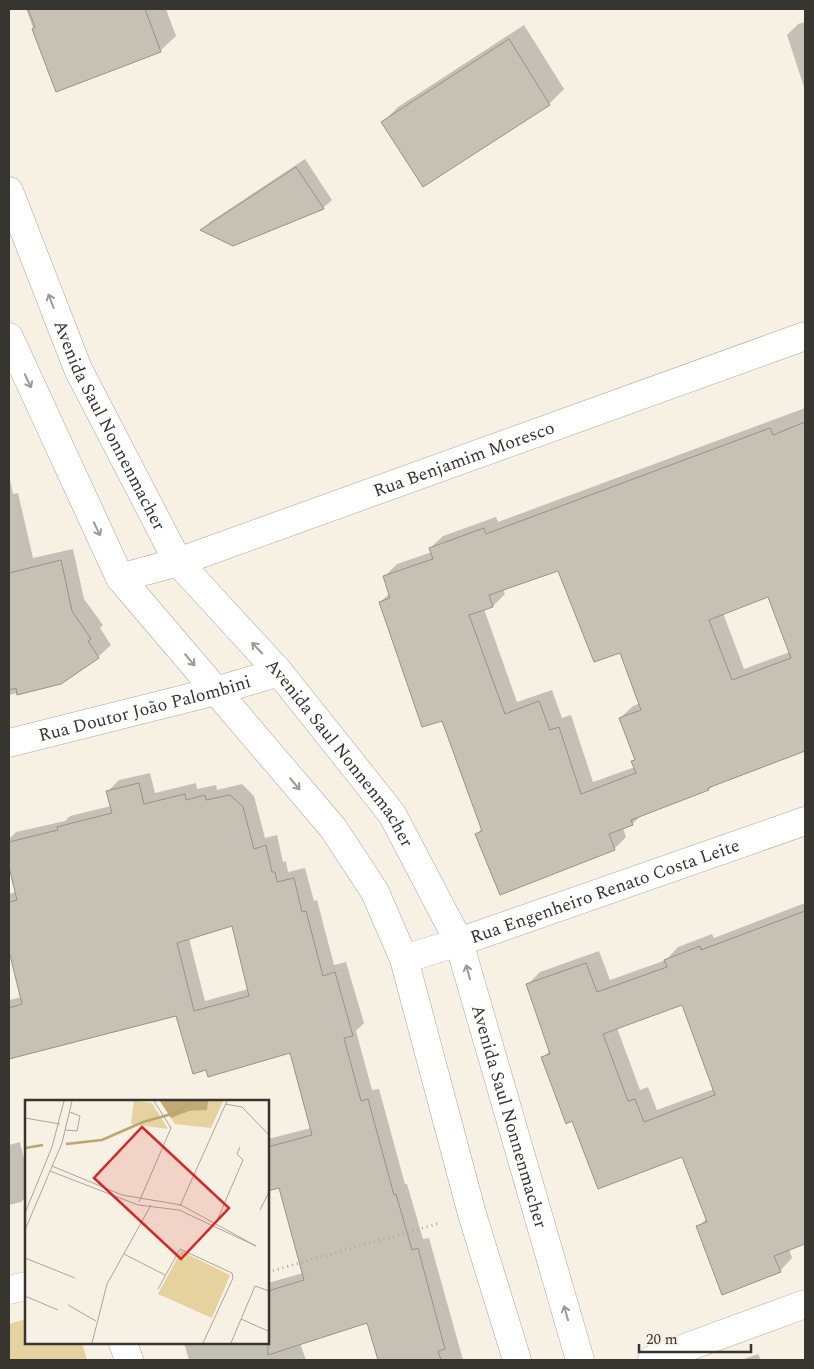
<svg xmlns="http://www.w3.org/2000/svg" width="814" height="1369" font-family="Spectral,serif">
  <rect width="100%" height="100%" fill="#f7f1e4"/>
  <path fill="#e6d29e" d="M26 1319V1343H82L87 1360H9V1324Z"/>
  <path fill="#0003" fill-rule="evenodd" d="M26 9H166L176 36 160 51 57 91Z
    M805 22V90L787 35 798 24Z
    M524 25 564 89 549 104 423 185 383 122 398 107Z
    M305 159 332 200 323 208 233 245 202 230 210 222Z
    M805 408V727L783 736 709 789 643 814 632 824 623 828 626 837 614 849 477 834 482 828 443 719 380 602 390 593 384 577 397 564 432 552 430 548 443 536 496 517 498 522ZM559 569 620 651 640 703 633 706 620 718 636 758 633 761 635 767 593 782 571 715 562 718 552 690 517 702 484 609 493 606 505 594 503 589ZM769 595 790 652 744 669 723 613Z
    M9 475 13 494 18 493 33 558 73 549 84 599 103 625 100 628 111 645 98 657 62 682 9 695Z
    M150 773 155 793 196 783 197 789 216 785 217 790 242 784 254 796 265 838 277 835 283 862 286 861 288 872 305 868 314 901 317 900 334 965 346 962 364 1023 356 1031 372 1090 379 1089 405 1184H407L423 1239 429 1238 463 1360H379L368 1321 300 1343 306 1360H189L184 1343H268V1283L303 1273 280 1187 268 1190V1139L311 1128 291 1051 207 1069 177 1015 9 1058V1000L22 997 9 946V894L16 892 9 862V839L16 832 65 821 70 816 111 806 108 791 119 780ZM233 925 248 989 205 1001 189 938Z
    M805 903V1242L789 1249 792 1258 780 1271 698 1227 707 1218 683 1156 573 1120 543 1058 550 1050 527 985 540 972 599 951 610 980 666 960 678 947 712 934 714 938ZM683 1003 714 1089 657 1110 648 1087 640 1090 617 1028Z
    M20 1142 26 1168V1197L21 1202 9 1205V1145Z
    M758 1354 761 1360H741Z"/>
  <path fill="#c6c1b4" stroke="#979386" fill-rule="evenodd" d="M28 9H145L161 52 56 92 32 29 35 27Z
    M509 39 550 105 423 187 381 122Z
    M296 167 324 209 233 246 200 230Z
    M805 422V751L708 788 709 790 631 820 633 825 609 834 615 850 500 895 475 834 482 831 442 721 422 727 379 602 390 598 383 576 433 559 429 548 484 528 486 534 770 428 773 435ZM558 571 594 662 620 653 641 710 619 718 635 760 631 761 636 773 581 794 559 727 550 730 539 701 505 714 469 615 493 607 489 595ZM768 597 791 658 732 680 709 620Z
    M61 560 72 611 91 639 88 641 99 658 61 684 17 695 16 688 9 690V573Z
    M139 783 144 804 185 794 186 800 205 795 206 800 230 795 243 807 254 849 266 845 272 872H275L277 882 294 878 302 912 306 911 323 976 335 972 353 1036 344 1038 361 1101 368 1099 394 1195 396 1194 412 1250 418 1248 445 1349 438 1351 441 1360H378L367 1323 268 1355V1291L304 1280 279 1188 268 1191V1147L312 1135 290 1053 208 1077 206 1070 193 1074 176 1016 9 1059V1008L22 1004 9 951V902L17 900 9 867V842L58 830 57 827 112 813 106 791ZM232 926 249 996 194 1011 177 943Z
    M805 911V1244L774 1256 781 1272 722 1295 696 1226 707 1222 682 1157 598 1189 572 1121 566 1124 541 1057 550 1054 526 984 586 963 597 992 667 967 664 960 700 946 701 950ZM682 1005 715 1095 644 1122 635 1099 628 1101 603 1034Z"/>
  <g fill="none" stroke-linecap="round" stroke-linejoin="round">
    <defs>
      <g id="minor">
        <path id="s1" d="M9 191 78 369 178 562 279 672 392 814 459 942 580 1360"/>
        <path d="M9 337 120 578 333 828 375 892 404 959 472 1214 517 1360"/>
        <path id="s2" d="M120 578 178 562 805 336"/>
        <path id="s3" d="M9 743 216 691 279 672"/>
        <path id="s4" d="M404 959 459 942 805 821"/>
        <path d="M9 1290 26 1286"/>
        <path d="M123 1343 129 1360"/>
        <path d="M652 1360 805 1304"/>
      </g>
    </defs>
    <use href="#minor" stroke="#aaa699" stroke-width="29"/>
    <path stroke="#afaaa0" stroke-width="3" stroke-dasharray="1 4" stroke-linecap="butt" d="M268 1272 440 1223"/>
    <use href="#minor" stroke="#fff" stroke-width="28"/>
  </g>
  <defs><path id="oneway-shaft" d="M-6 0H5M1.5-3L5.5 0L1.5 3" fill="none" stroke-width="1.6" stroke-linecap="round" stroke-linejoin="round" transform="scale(1.25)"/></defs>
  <g stroke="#9b9a98">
    <use href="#oneway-shaft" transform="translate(51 301) rotate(-111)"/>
    <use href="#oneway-shaft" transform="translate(28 381) rotate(65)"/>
    <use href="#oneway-shaft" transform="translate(97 529) rotate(65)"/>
    <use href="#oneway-shaft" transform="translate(257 648) rotate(-133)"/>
    <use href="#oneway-shaft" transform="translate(190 660) rotate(50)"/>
    <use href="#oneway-shaft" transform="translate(295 784) rotate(50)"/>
    <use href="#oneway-shaft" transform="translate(468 972) rotate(-106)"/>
    <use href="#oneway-shaft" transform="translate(566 1313) rotate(-106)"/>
  </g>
  <g text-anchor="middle" stroke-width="4.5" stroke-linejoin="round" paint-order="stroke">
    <g font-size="18" fill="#373530" stroke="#f7f1e4">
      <text dy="6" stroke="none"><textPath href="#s1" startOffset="255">Avenida Saul Nonnenmacher</textPath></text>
      <text dy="6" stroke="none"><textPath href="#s2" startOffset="364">Rua Benjamim Moresco</textPath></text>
      <text dy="6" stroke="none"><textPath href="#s3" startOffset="140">Rua Doutor João Palombini</textPath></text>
      <text dy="6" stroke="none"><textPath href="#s1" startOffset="659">Avenida Saul Nonnenmacher</textPath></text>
      <text dy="6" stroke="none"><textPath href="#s4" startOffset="212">Rua Engenheiro Renato Costa Leite</textPath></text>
      <text dy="6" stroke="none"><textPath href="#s1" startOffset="1065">Avenida Saul Nonnenmacher</textPath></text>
    </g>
  </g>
  <g transform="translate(25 1100)">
    <rect width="244" height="244" fill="#f7f1e4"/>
    <path d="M109 1 127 3 143 29 106 24ZM135 1H198L186 28 150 24ZM156 151 205 175 187 218 133 194Z" fill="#e6d29e"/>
    <path d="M135 1H183L182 10 164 11 146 18Z" fill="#c0ab76"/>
    <path fill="none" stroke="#baa670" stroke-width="2.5" d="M41 44 77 40 118 22 150 13 168 1M0 48 18 45"/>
    <path fill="none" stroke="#aaa69c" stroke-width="1" d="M200 4 217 7 244 35M0 18 35 24M40 30 52 31 55 16 45 12M25 71 113 105 154 110 231 146 156 105 97 95 27 66M114 102 146 28 129 1M155 106 202 1M235 110 244 92M0 113 27 47 39 1M191 123 218 60 212 54 215 47M0 130 37 43 47 1M99 154 140 175M0 158 50 178M133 189 155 149 207 173 208 178 178 243M0 196 33 210M43 205 71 221M216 219 243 231M67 243 82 184 126 105M206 243 230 186 244 191"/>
    <path fill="#d62828" fill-opacity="0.15" stroke="#d62828" stroke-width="2.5" d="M117 27 204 108 156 159 69 78Z"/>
    <rect width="244" height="244" fill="none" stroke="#373530" stroke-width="2.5"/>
  </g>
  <rect width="814" height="1369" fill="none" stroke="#373530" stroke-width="20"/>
  <path d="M639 1344v8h112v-8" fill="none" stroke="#373530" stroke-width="2.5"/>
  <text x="646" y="1344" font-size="15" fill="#373530" stroke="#f7f1e4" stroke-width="4" paint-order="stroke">20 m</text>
</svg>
